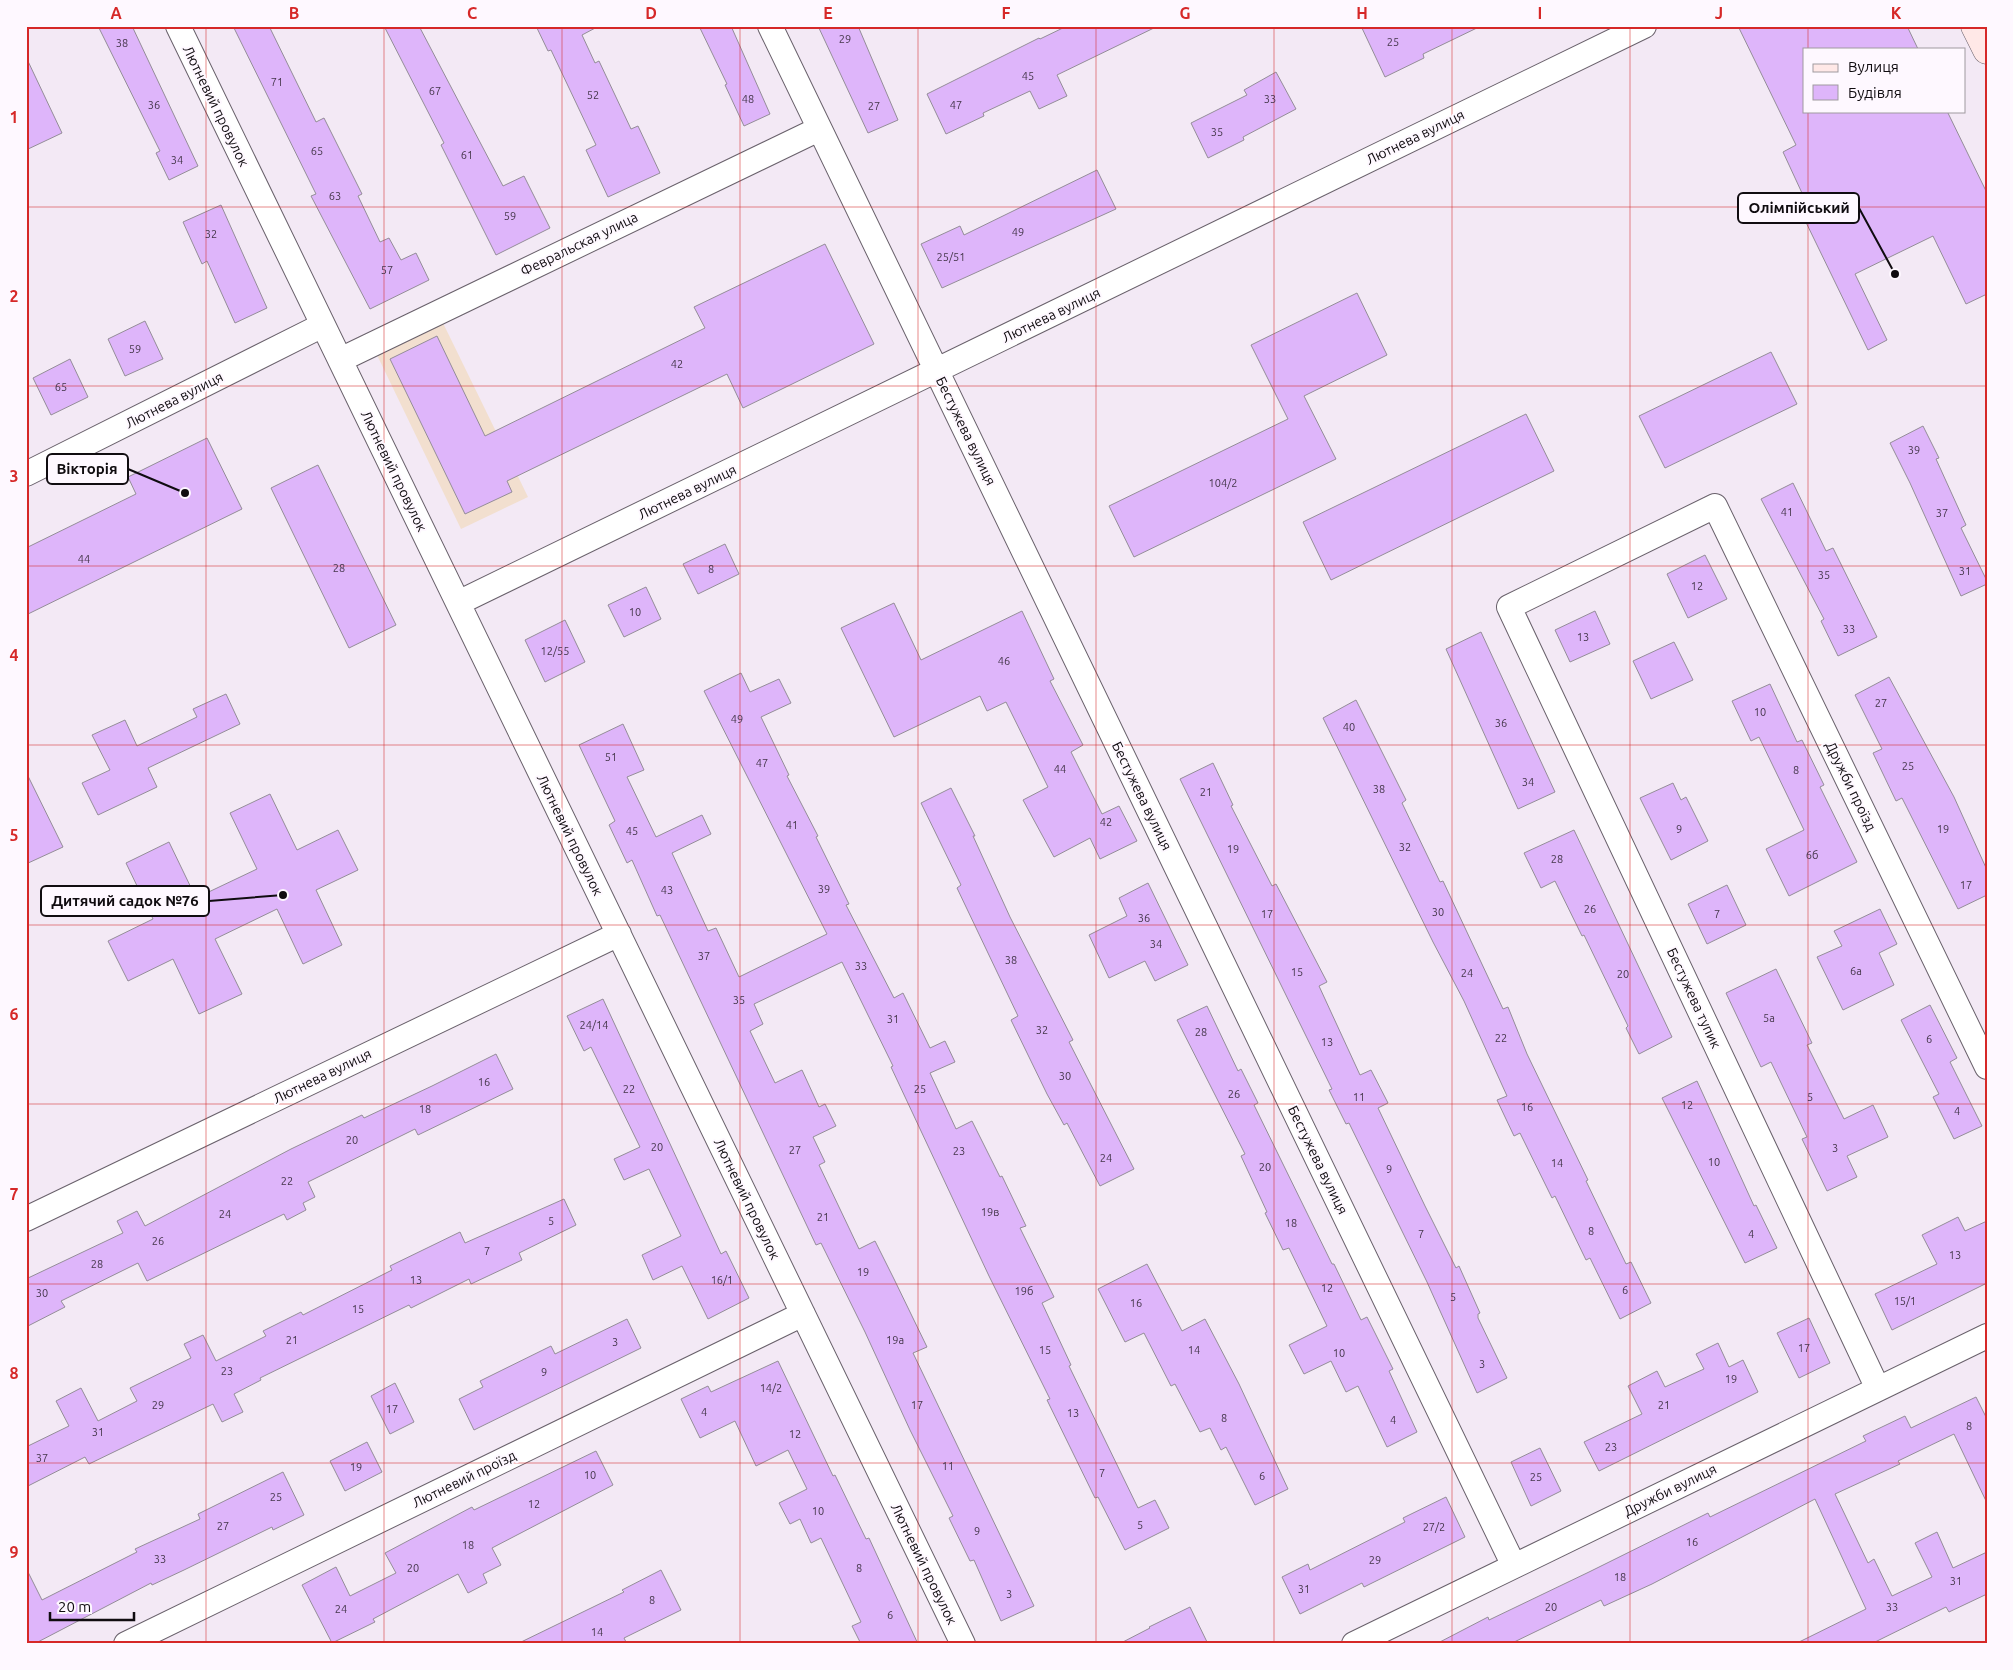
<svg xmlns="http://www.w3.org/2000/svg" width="2013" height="1670" font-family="Ubuntu,sans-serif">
  <rect width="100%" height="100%" fill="#f3e9f5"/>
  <path fill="#f2dfcf" d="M443 323 528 497 461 529 377 355Z"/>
  <path fill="#deb5fa" stroke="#948d98" d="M98 26H132L198 166 169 180 156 153 160 151Z
    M233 26H269L316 122 324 118 362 194 358 196 380 242 389 238 401 260 416 253 429 280 370 309 311 196 316 194Z
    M384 26H419L503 186 524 176 550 228 496 255 441 145 444 143Z
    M536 26H599L582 35 595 63 599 61 631 129 638 126 660 173 608 197 586 150 596 145 551 50 548 51Z
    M699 26H731L770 114 744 126 725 85 727 84Z
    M818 26H858L898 120 868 133Z
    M1067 26H1158L1057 75 1067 96 1039 109 1030 91 983 113 984 116 946 134 927 94 1039 38 1040 39Z
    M1361 26H1481L1423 54 1424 58 1385 77Z
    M1738 26H1907L1918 49H1804V111H1947L1987 193V294L1966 304 1933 236 1855 274 1887 340 1868 350 1800 210 1808 206 1783 152 1796 145Z
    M26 57 62 133 26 150Z
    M1276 72 1296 109 1243 137 1244 140 1208 158 1191 123 1247 95 1244 90Z
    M1097 170 1116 209 942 288 921 244 960 226 964 235Z
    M221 205 267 308 235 323 207 261 202 264 183 222Z
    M825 244 874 344 743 408 727 374 507 481 512 492 465 514 390 359 437 336 485 436 705 328 694 307Z
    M1357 293 1387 355 1304 396 1336 459 1134 557 1109 506 1288 419 1251 345Z
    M145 321 163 359 125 376 108 339Z
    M1771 352 1797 404 1665 468 1639 416Z
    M70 359 88 397 51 415 33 378Z
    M1526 414 1554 471 1331 580 1303 522Z
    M1923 426 1939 458 1936 459 1966 525 1961 528 1987 581V584L1961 596 1910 483 1890 443Z
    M207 438 242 509 26 615V548L136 494 128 477Z
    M318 465 396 625 349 648 271 488Z
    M1793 483 1826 551 1833 548 1877 637 1838 656 1821 621 1824 619 1761 499Z
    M725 544 739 574 698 594 683 564Z
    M1705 555 1727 599 1688 618 1667 574Z
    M646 587 661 619 624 637 608 605Z
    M894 603 921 660 1022 611 1054 679 1050 681 1083 745 1071 752 1102 814 1119 806 1137 841 1100 859 1090 838 1054 857 1023 800 1048 787 1006 702 987 711 980 696 894 737 841 628Z
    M1595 611 1610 644 1570 662 1555 630Z
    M565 620 585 662 545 682 525 640Z
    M1481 632 1555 792 1518 809 1446 649Z
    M1674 642 1693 680 1651 699 1633 661Z
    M741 673 750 692 779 679 791 703 761 717 789 775 787 776 818 836 816 837 849 904 846 905 894 998 903 993 930 1048 945 1041 955 1062 930 1073 956 1129 972 1121 1000 1177 1002 1176 1026 1226 1020 1228 1054 1297 1042 1303 1071 1365 1069 1366 1138 1508 1155 1500 1169 1528 1125 1550 1098 1497 1095 1498 1047 1400 1050 1399 989 1276 891 1067 893 1066 842 962 754 1004 763 1024 750 1031 775 1083 802 1070 819 1107 825 1104 836 1126 813 1137 825 1162 819 1165 859 1249 875 1241 894 1279 927 1347 913 1353 1034 1606 1001 1621 974 1560 970 1561 949 1518 953 1516 910 1430 865 1332 821 1243 816 1245 660 915 657 916 632 860 627 863 609 825 615 821 579 745 623 724 644 770 627 777 656 837 702 815 711 834 672 853 708 931 716 928 739 977 827 934 704 691Z
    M1889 677 1954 797 1987 870V895L1958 909 1902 798 1896 801 1873 753 1882 749 1855 695Z
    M1770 684 1797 742 1802 740 1824 785 1820 787 1857 862 1789 896 1766 849 1804 830 1759 737 1751 741 1732 701Z
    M226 694 240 724 148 768 157 787 98 815 82 783 110 770 92 735 125 720 137 746 197 717 193 709Z
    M1356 700 1406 800 1402 803 1440 882 1443 881 1503 1009 1508 1007 1527 1054 1588 1180 1586 1181 1626 1264 1631 1262 1651 1303 1620 1319 1590 1258 1586 1260 1555 1196 1552 1198 1520 1133 1514 1136 1497 1100 1507 1096 1464 1001 1433 942 1323 718Z
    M1213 763 1233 805 1231 806 1272 886 1276 884 1327 982 1319 986 1360 1075 1371 1070 1388 1103 1378 1108 1425 1206 1456 1268 1459 1266 1480 1313 1478 1314V1318L1507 1378 1477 1393 1427 1282 1349 1123 1346 1124 1329 1090 1332 1089 1180 779Z
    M26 772 63 847 26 864Z
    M1673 783 1681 800 1686 797 1708 841 1671 860 1640 798Z
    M951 788 975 836H973L1010 917 1073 1040 1069 1042 1134 1169 1100 1186 1067 1123 1064 1125 1047 1094 1011 1020 1018 1016 957 888 961 885 921 803Z
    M270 794 297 850 338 830 358 870 316 890 342 945 303 964 277 909 215 939 242 994 199 1014 173 959 128 981 108 941 153 919 126 863 169 842 196 898 257 869 230 813Z
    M1574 830 1672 1037 1639 1054 1626 1028 1628 1026 1584 935 1582 936 1555 881 1541 888 1524 853Z
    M1148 883 1188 965 1155 981 1145 961 1109 978 1089 935 1127 916 1119 898Z
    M1727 885 1746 925 1707 944 1688 904Z
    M1880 909 1897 944 1879 953 1894 985 1843 1010 1817 957 1842 946 1834 931Z
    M1776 969 1812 1043 1807 1045 1844 1119 1873 1105 1888 1137 1847 1156 1857 1177 1827 1191 1802 1139 1807 1137 1771 1062 1761 1067 1726 993Z
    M603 999 721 1254 726 1251 749 1298 708 1319 682 1266 653 1280 642 1255 681 1236 649 1169 624 1180 614 1159 640 1147 591 1047 584 1051 567 1016Z
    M1930 1005 1957 1058 1950 1062 1982 1126 1954 1139 1933 1097 1939 1094 1901 1020Z
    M1207 1006 1238 1071 1241 1069 1258 1103 1254 1105 1332 1264H1334L1361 1320 1367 1317 1393 1369 1389 1371 1417 1432 1387 1447 1358 1386 1346 1392 1331 1361 1304 1374 1289 1345 1327 1326 1289 1248 1283 1250 1265 1213 1267 1212 1241 1156 1245 1154 1177 1020Z
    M496 1054 513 1089 418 1135 415 1129 308 1182 315 1197 303 1203 306 1210 287 1220 284 1214 147 1281 138 1263 61 1301 65 1307 26 1327V1279L123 1233 117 1221 137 1211 145 1226 291 1149 362 1115 364 1118 432 1086Z
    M1697 1081 1754 1206 1756 1205 1777 1248 1745 1263 1662 1098Z
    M564 1199 576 1225 519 1253 522 1260 471 1284 469 1279 411 1308 409 1305 260 1378 261 1380 234 1394 243 1412 222 1422 213 1404 89 1464 85 1457 26 1487V1447L69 1426 56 1401 81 1388 98 1421 137 1401 130 1388 191 1358 184 1344 203 1335 216 1361 266 1336 263 1331 301 1312 303 1315 392 1270 390 1266 460 1232 465 1243Z
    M1958 1217 1965 1231 1987 1221V1283L1892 1330 1875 1294 1937 1264 1922 1235Z
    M1147 1264 1182 1331 1205 1319 1239 1384 1288 1489 1255 1505 1226 1447 1221 1450 1210 1428 1200 1432 1175 1384 1171 1386 1144 1333 1125 1342 1098 1289Z
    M1809 1318 1830 1363 1799 1378 1777 1333Z
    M627 1319 641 1348 474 1430 459 1399 483 1387 480 1381 551 1346 555 1354Z
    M1718 1343 1729 1367 1743 1360 1758 1392 1599 1471 1584 1442 1642 1414 1628 1386 1657 1371 1665 1387 1704 1369 1696 1354Z
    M778 1361 833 1476 835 1475 866 1539 869 1538 918 1644H861L852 1626 861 1622 821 1538 811 1543 800 1519 790 1524 779 1503 807 1489 788 1450 756 1466 735 1421 700 1438 681 1399 708 1386 711 1392Z
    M395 1383 414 1422 390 1434 371 1396Z
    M1976 1397 1987 1419V1503L1954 1434 1898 1461 1900 1464 1835 1494 1868 1563 1874 1559 1892 1596 1932 1577 1915 1543 1937 1532 1953 1568 1987 1552V1594L1949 1612 1946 1607 1871 1644H1795L1866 1609 1815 1499 1652 1584 1604 1606 1601 1600 1510 1644H1436L1488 1617 1489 1620 1589 1572 1708 1513 1710 1517 1866 1441 1863 1436 1905 1416 1911 1428Z
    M367 1442 382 1472 345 1491 330 1461Z
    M1540 1448 1561 1491 1531 1506 1511 1462Z
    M596 1451 613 1485 492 1548 501 1565 483 1574 487 1583 468 1593 458 1574 373 1619 375 1622 332 1643 302 1585 336 1567 350 1596 396 1573 385 1553 472 1507 474 1510Z
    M283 1472 304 1515 273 1530 272 1527 184 1570 152 1585 151 1583 34 1644H26V1568L42 1600 137 1552 135 1549 200 1519 198 1514Z
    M1446 1497 1465 1537 1364 1587 1362 1583 1300 1614 1282 1577 1308 1564 1310 1570 1405 1522 1403 1518Z
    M661 1570 681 1610 624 1638 627 1644H517L624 1592 622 1590Z
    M1190 1607 1208 1644H1119L1150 1628 1149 1627Z"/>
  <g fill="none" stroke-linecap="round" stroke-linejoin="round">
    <defs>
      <path id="minor" d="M178 26 963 1644
        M770 26 1514 1566
        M340 360 819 129
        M26 474 323 325
        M458 603 1644 26
        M26 1219 619 934
        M1878 1389 1509 607 1715 506 1987 1067
        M126 1644 803 1314
        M1354 1644 1987 1336"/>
      <path id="secondary" d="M1975 26 1987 50"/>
    </defs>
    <use href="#minor" stroke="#69616b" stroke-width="26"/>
    <use href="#secondary" stroke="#69616b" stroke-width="29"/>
    <use href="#minor" stroke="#fff" stroke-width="24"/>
    <use href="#secondary" stroke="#ffe8e7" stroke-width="28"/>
  </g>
  <path fill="none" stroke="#d62828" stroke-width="1" stroke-opacity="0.55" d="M206 26V1644M384 26V1644M562 26V1644M740 26V1644M918 26V1644M1096 26V1644M1274 26V1644M1452 26V1644M1630 26V1644M1808 26V49M1808 111V1644M26 207H1987M26 386H1987M26 566H1987M26 745H1987M26 925H1987M26 1104H1987M26 1284H1987M26 1463H1987"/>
  <g text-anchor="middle" stroke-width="4" stroke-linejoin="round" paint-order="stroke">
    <g font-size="11" fill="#44364a">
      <text x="845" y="43">29</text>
      <text x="1393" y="46">25</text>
      <text x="122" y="47">38</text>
      <text x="1028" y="80">45</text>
      <text x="277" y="86">71</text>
      <text x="435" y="95">67</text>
      <text x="593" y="99">52</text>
      <text x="748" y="103">48</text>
      <text x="1270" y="103">33</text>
      <text x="154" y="109">36</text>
      <text x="956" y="109">47</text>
      <text x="874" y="110">27</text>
      <text x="1217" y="136">35</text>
      <text x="317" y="155">65</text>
      <text x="467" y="159">61</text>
      <text x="177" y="164">34</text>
      <text x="335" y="200">63</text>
      <text x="510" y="220">59</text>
      <text x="1018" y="236">49</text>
      <text x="211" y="238">32</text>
      <text x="951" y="261">25/51</text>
      <text x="387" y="274">57</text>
      <text x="135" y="353">59</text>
      <text x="677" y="368">42</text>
      <text x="61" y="391">65</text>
      <text x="1914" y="454">39</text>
      <text x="1223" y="487">104/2</text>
      <text x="1787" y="516">41</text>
      <text x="1942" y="517">37</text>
      <text x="84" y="563">44</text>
      <text x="339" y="572">28</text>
      <text x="711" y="573">8</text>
      <text x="1965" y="575">31</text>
      <text x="1824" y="579">35</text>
      <text x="1697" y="590">12</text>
      <text x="635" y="616">10</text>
      <text x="1849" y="633">33</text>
      <text x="1583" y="641">13</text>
      <text x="555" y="655">12/55</text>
      <text x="1004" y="665">46</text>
      <text x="1881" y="707">27</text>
      <text x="1760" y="716">10</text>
      <text x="737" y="723">49</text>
      <text x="1501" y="727">36</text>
      <text x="1349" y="731">40</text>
      <text x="611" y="761">51</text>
      <text x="762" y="767">47</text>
      <text x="1908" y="770">25</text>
      <text x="1060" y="773">44</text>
      <text x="1796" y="774">8</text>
      <text x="1528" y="786">34</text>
      <text x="1379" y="793">38</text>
      <text x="1206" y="796">21</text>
      <text x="1106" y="826">42</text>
      <text x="792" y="829">41</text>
      <text x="1679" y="833">9</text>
      <text x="1943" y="833">19</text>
      <text x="632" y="835">45</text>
      <text x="1405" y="851">32</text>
      <text x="1233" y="853">19</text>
      <text x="1812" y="859">6б</text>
      <text x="1557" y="863">28</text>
      <text x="1966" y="889">17</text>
      <text x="824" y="893">39</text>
      <text x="667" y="894">43</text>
      <text x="1590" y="913">26</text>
      <text x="1438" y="916">30</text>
      <text x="1267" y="918">17</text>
      <text x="1717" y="918">7</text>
      <text x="1144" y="922">36</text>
      <text x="1156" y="948">34</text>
      <text x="704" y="960">37</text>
      <text x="1011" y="964">38</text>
      <text x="861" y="970">33</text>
      <text x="1856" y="975">6а</text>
      <text x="1297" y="976">15</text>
      <text x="1467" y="977">24</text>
      <text x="1623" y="978">20</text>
      <text x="739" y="1004">35</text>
      <text x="1769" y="1022">5а</text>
      <text x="893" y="1023">31</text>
      <text x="594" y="1029">24/14</text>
      <text x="1042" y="1034">32</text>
      <text x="1201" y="1036">28</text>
      <text x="1501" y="1042">22</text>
      <text x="1929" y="1043">6</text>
      <text x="1327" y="1046">13</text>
      <text x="1065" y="1080">30</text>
      <text x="484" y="1086">16</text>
      <text x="629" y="1093">22</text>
      <text x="920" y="1093">25</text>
      <text x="1234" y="1098">26</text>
      <text x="1359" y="1101">11</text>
      <text x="1810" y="1101">5</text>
      <text x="1687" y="1109">12</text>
      <text x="1527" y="1111">16</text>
      <text x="425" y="1113">18</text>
      <text x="1957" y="1115">4</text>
      <text x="352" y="1144">20</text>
      <text x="657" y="1151">20</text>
      <text x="1835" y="1152">3</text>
      <text x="795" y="1154">27</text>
      <text x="959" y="1155">23</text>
      <text x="1106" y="1162">24</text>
      <text x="1714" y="1166">10</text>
      <text x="1557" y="1167">14</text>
      <text x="1265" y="1171">20</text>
      <text x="1389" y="1173">9</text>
      <text x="287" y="1185">22</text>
      <text x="990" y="1216">19в</text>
      <text x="225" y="1218">24</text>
      <text x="823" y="1221">21</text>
      <text x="551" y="1225">5</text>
      <text x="1291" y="1227">18</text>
      <text x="1591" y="1235">8</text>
      <text x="1421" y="1238">7</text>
      <text x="1751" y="1238">4</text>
      <text x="158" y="1245">26</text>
      <text x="487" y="1255">7</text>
      <text x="1955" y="1259">13</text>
      <text x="97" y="1268">28</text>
      <text x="863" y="1276">19</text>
      <text x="416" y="1284">13</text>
      <text x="722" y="1284">16/1</text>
      <text x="1327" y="1292">12</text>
      <text x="1625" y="1294">6</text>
      <text x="1024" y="1295">19б</text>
      <text x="42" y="1297">30</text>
      <text x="1453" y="1301">5</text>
      <text x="1905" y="1305">15/1</text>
      <text x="1136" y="1307">16</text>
      <text x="358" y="1313">15</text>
      <text x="292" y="1344">21</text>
      <text x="895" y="1344">19а</text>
      <text x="615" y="1346">3</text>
      <text x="1804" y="1352">17</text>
      <text x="1045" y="1354">15</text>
      <text x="1194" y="1354">14</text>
      <text x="1339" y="1357">10</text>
      <text x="1482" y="1368">3</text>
      <text x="227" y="1375">23</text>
      <text x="544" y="1376">9</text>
      <text x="1731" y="1383">19</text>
      <text x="771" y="1392">14/2</text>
      <text x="158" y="1409">29</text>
      <text x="917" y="1409">17</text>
      <text x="1664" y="1409">21</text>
      <text x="392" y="1413">17</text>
      <text x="704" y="1416">4</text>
      <text x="1073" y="1417">13</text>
      <text x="1224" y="1422">8</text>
      <text x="1393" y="1424">4</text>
      <text x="1969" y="1430">8</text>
      <text x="98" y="1436">31</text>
      <text x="795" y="1438">12</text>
      <text x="1611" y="1451">23</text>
      <text x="42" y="1462">37</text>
      <text x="948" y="1470">11</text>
      <text x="356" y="1471">19</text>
      <text x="1102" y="1477">7</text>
      <text x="590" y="1479">10</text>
      <text x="1262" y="1480">6</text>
      <text x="1536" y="1481">25</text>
      <text x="276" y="1501">25</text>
      <text x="534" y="1508">12</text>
      <text x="818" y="1515">10</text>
      <text x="1140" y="1529">5</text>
      <text x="223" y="1530">27</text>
      <text x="1434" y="1531">27/2</text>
      <text x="977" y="1535">9</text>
      <text x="1692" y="1546">16</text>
      <text x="468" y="1549">18</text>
      <text x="160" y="1563">33</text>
      <text x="1375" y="1564">29</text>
      <text x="413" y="1572">20</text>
      <text x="859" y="1572">8</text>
      <text x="1620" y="1581">18</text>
      <text x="1956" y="1585">31</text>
      <text x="1304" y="1593">31</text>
      <text x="1009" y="1598">3</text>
      <text x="652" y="1604">8</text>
      <text x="1551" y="1611">20</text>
      <text x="1892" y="1611">33</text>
      <text x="341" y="1613">24</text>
      <text x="890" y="1619">6</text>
      <text x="597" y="1636">14</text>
    </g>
    <g font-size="14" fill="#100c10" stroke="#fef8ff">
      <text transform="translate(216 106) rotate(64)" y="5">Лютневий провулок</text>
      <text transform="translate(1415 137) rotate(-26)" y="5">Лютнева вулиця</text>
      <text transform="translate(579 244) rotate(-26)" y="5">Февральская улица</text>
      <text transform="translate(1051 315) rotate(-26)" y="5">Лютнева вулиця</text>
      <text transform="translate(174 400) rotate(-27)" y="5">Лютнева вулиця</text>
      <text transform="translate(966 431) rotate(64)" y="5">Бестужева вулиця</text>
      <text transform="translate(394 471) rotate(64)" y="5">Лютневий провулок</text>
      <text transform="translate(687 492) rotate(-26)" y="5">Лютнева вулиця</text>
      <text transform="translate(1851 786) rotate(64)" y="5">Дружби проїзд</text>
      <text transform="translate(1142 796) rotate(64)" y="5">Бестужева вулиця</text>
      <text transform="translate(570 835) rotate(64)" y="5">Лютневий провулок</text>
      <text transform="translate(1694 998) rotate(65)" y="5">Бестужева тупик</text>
      <text transform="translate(322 1076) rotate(-26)" y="5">Лютнева вулиця</text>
      <text transform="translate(1318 1160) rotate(64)" y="5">Бестужева вулиця</text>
      <text transform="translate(747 1199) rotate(64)" y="5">Лютневий провулок</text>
      <text transform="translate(464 1479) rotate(-26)" y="5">Лютневий проїзд</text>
      <text transform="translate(1670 1490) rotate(-26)" y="5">Дружби вулиця</text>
      <text transform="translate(924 1564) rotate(64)" y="5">Лютневий провулок</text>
    </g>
  </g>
  <path fill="none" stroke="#100c10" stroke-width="2" d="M1895 274L1859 208M185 493L128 469M283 895L209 901"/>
  <g fill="#100c10" stroke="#fef8ff" stroke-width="2">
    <circle cx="1895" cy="274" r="5"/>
    <circle cx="185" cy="493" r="5"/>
    <circle cx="283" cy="895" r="5"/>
  </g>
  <g fill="#fef8ff" stroke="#100c10" stroke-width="2">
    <rect x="1738" y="193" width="121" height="30" rx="5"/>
    <rect x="47" y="454" width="81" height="30" rx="5"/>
    <rect x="41" y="886" width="168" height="30" rx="5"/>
  </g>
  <g font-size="15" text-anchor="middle" font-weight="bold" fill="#100c10">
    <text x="1799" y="213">Олімпійський</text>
    <text x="87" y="474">Вікторія</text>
    <text x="125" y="906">Дитячий садок №76</text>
  </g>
  <rect width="2013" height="1670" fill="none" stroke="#fef8ff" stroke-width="55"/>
  <rect x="1803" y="48" width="162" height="65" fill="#fef8ff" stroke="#9f9a9f"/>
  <rect x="1813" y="64" width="25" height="8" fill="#ffe8e7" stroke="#9f9a9f"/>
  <text x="1848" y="72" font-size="15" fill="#100c10">Вулиця</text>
  <rect x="1813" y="85" width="25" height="15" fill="#deb5fa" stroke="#9f9a9f"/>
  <text x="1848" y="98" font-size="15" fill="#100c10">Будівля</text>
  <path d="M50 1612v8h84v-8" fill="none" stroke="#100c10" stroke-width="2.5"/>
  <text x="58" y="1612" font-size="15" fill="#100c10" stroke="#fef8ff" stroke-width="4" paint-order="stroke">20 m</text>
  <rect x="28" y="28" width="1958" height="1614" fill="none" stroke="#d62828" stroke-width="2"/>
  <g font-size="16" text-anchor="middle" font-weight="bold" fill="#d62828">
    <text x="116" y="19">A</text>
    <text x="294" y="19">B</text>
    <text x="472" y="19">C</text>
    <text x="651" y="19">D</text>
    <text x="828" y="19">E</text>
    <text x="1006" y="19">F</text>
    <text x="1185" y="19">G</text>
    <text x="1362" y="19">H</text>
    <text x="1540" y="19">I</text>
    <text x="1719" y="19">J</text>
    <text x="1896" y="19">K</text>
    <text x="14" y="123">1</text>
    <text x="14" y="302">2</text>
    <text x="14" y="482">3</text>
    <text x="14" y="661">4</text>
    <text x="14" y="841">5</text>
    <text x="14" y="1020">6</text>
    <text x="14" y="1200">7</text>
    <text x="14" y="1379">8</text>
    <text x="14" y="1558">9</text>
  </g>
</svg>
